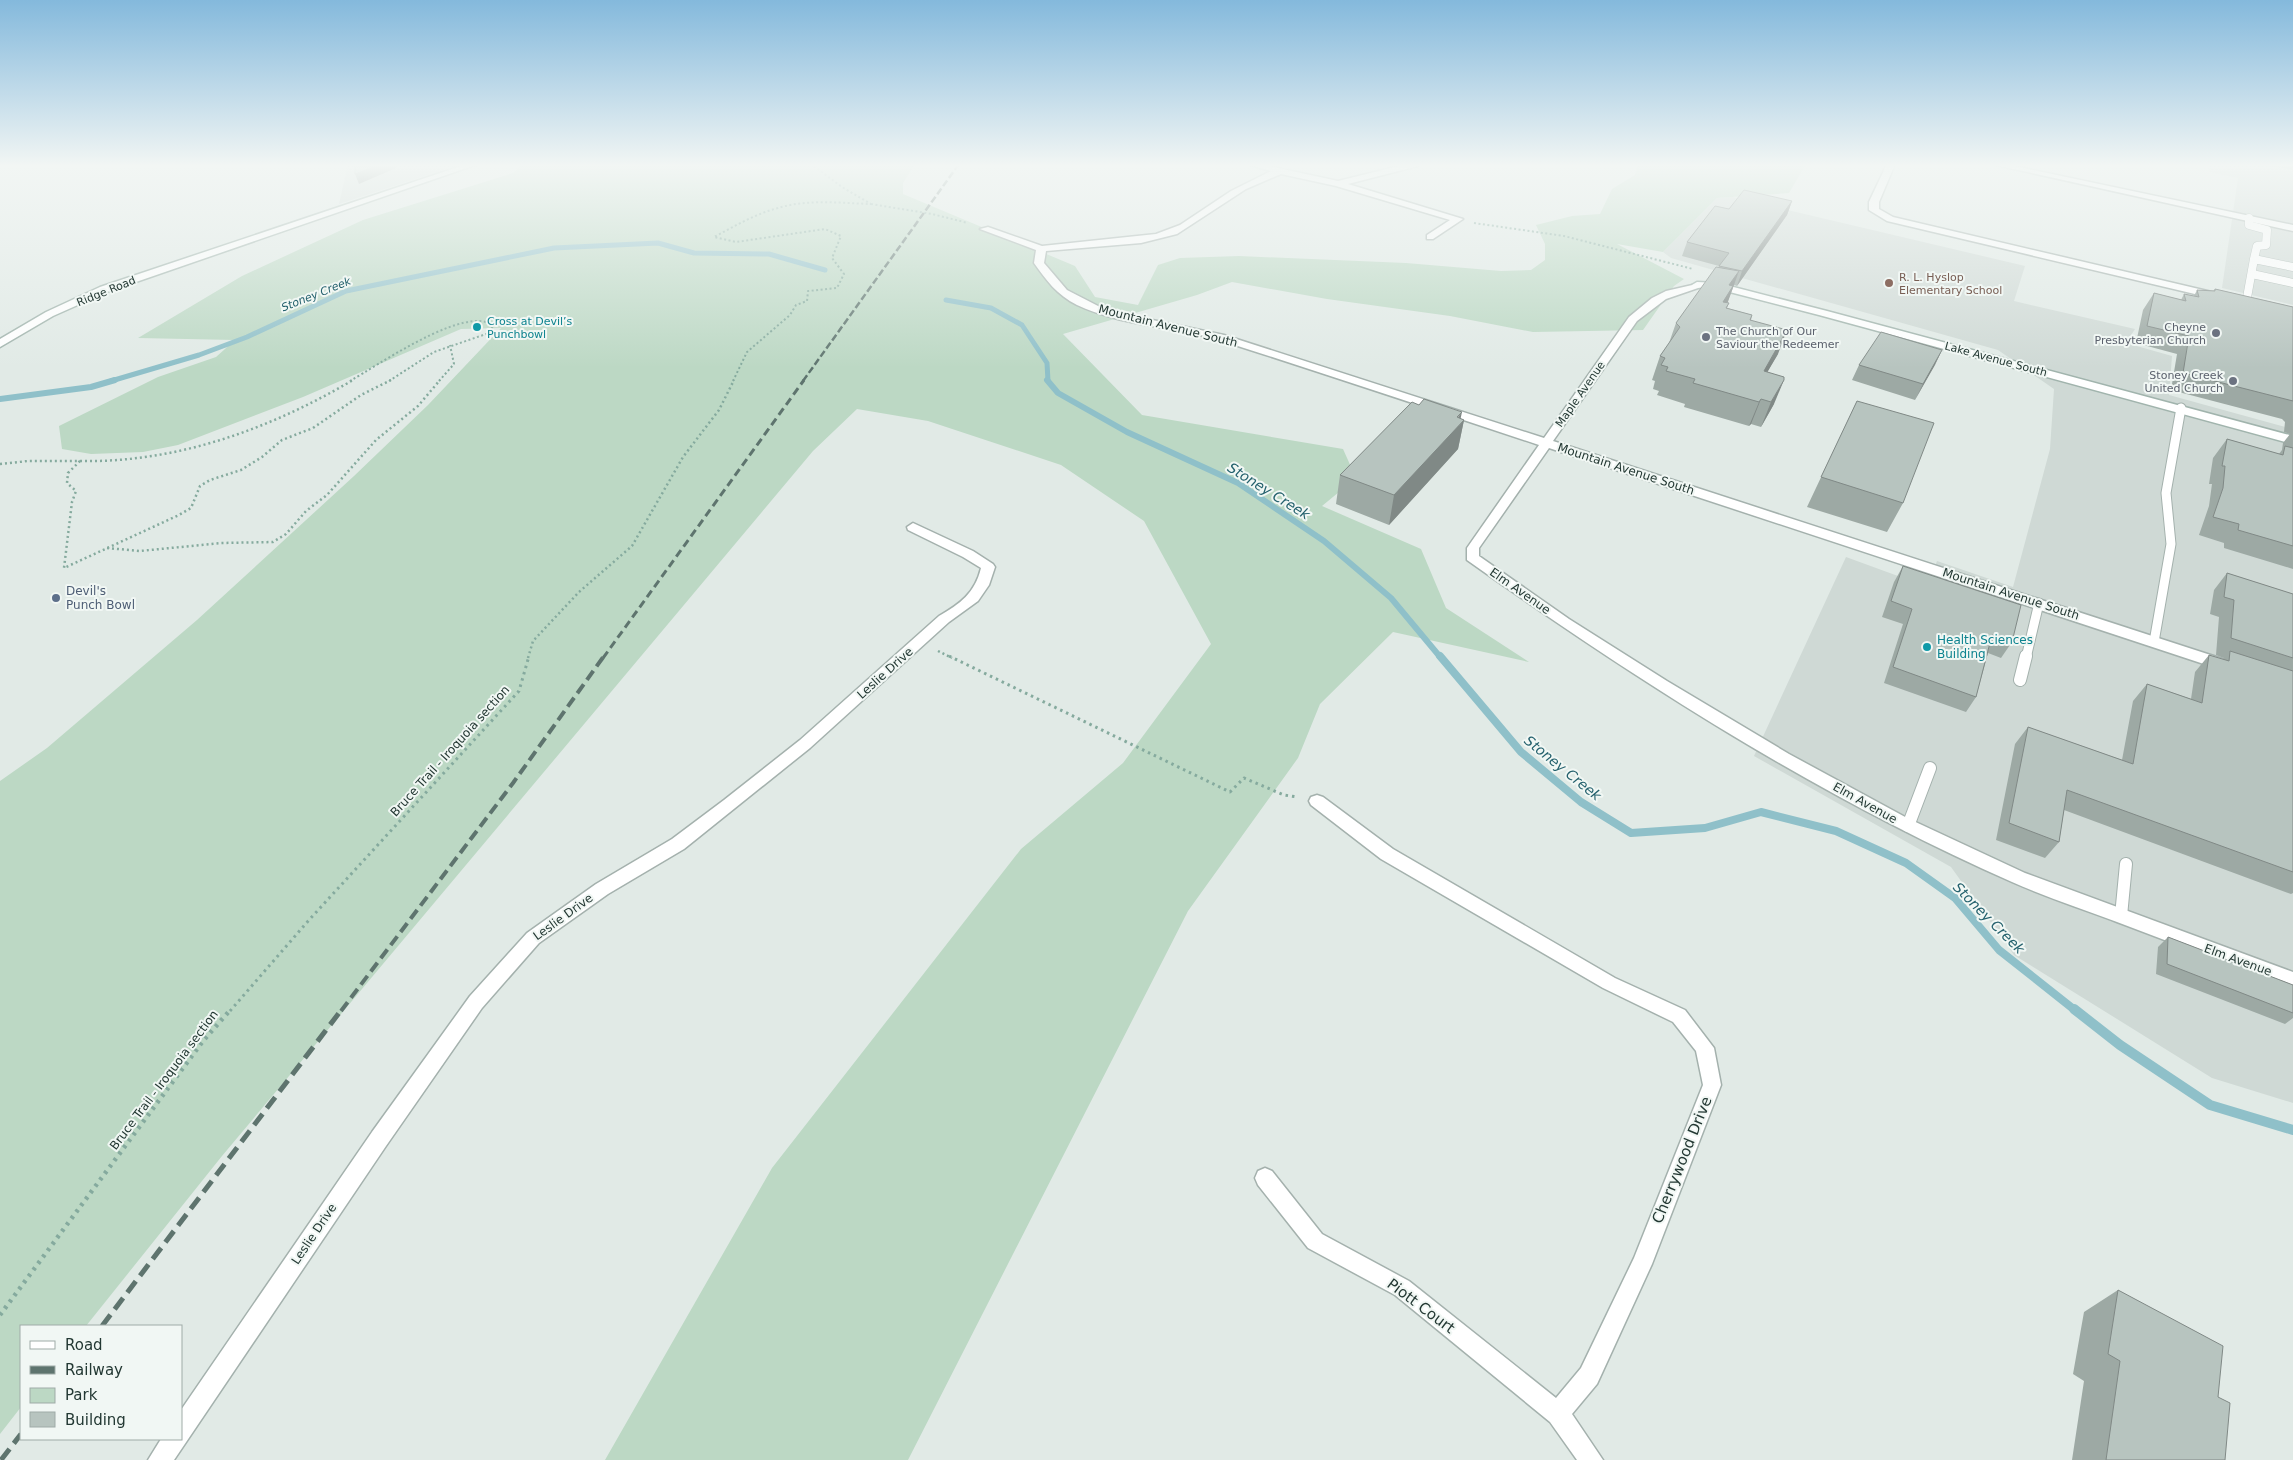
<svg xmlns="http://www.w3.org/2000/svg" width="2293" height="1460" font-family="'DejaVu Sans',sans-serif">
  <rect width="100%" height="100%" fill="#e1eae6"/>
  <path fill="#cfd9d5" d="M348 164H461L339 204Z
    M2211 164H2293V305L2222 288 2238 178 2209 172Z
    M1733 197 2025 266 2014 301 2135 329 2126 343 2172 356 2169 395 2293 429V1103L2212 1078 2014 955 1951 867 1754 756 1846 557 1928 587 1937 561 2013 587 2050 449 2054 389 1998 350 1671 258 1663 252 1717 198Z"/>
  <path fill="#bcd8c4" d="M523 164H915L903 183V194L1075 266 1095 297 1138 305 1158 265 1180 258 1239 256 1406 263 1501 271 1531 270 1545 260V244L1536 225 1572 216 1600 214 1612 189 1635 175 1638 164H1806L1789 193 1717 198 1663 252 1617 244 1684 279 1674 286 1643 330 1533 332 1450 316 1327 299 1232 282 1197 295 1063 334 1142 415 1343 449 1356 478 1322 506 1421 549 1446 608 1529 662 1393 632 1320 704 1298 758 1188 911 908 1460H605L772 1168 1021 849 1123 763 1211 644 1144 521 1061 465 928 421 857 409 813 451 222 1156 86 1326H21V1407L0 1434V781L47 748 197 620 354 476 428 405 501 328 461 329 303 397 178 445 143 452 91 454 62 449 59 426 158 377 216 357 235 340 138 338 242 276 363 220 513 173Z"/>
  <g fill="none" stroke-linecap="round" stroke-linejoin="round">
    <path stroke="#8fc0c9" stroke-width="5" d="M946 300 991 308 1022 325 1047 363 1048 381
      M111 381 199 355 247 337 346 291 554 248 658 243 694 253 769 254 825 270"/>
    <path stroke="#8fc0c9" stroke-width="6" d="M1047 380 1058 393 1127 432 1238 483 1324 541 1391 598 1441 658
      M0 399 91 387 115 380"/>
    <path stroke="#8fc0c9" stroke-width="8" d="M1440 656 1521 752 1581 802 1631 833 1705 828 1761 812 1836 831 1906 863 1955 898 1999 950 2076 1011"/>
    <path stroke="#8fc0c9" stroke-width="10" d="M2074 1009 2120 1045 2210 1105 2293 1130"/>
    <defs>
      <path id="lane-far2" d="M2249 218V225L2267 230 2266 245 2257 246 2254 259
        M2252 274 2293 283
        M2246 303 2254 259 2293 267"/>
      <path id="lane-far1" d="M2154 642 2171 544 2166 493 2181 408
        M2026 658 2039 603"/>
      <path id="lane" d="M2020 680 2026 656
        M1908 826 1930 768
        M2121 916 2126 864"/>
      <path id="street" d="M1247 164H1260L1338 181 1407 164H1419L1418 166 1348 184 1463 219 1433 239H1427V235L1450 220 1336 186 1281 174 1246 189 1177 234 1141 243 1046 251 1044 263 1067 290 1100 307 1138 317 1224 335 1544 438 1629 317 1652 298 1666 291 1701 283V287L1666 299 1637 321 1553 441 2229 661 2231 665 2229 669H2219L1549 448 1479 548V556L1569 619 1667 681 1789 754 1907 818 2025 873 2293 972V988C2234 967 2176 944 2117 922 2082 909 2046 897 2012 882 1819 797 1639 682 1467 560V548L1539 445C1433 410 1326 374 1219 340 1172 326 1122 326 1077 305 1057 295 1046 280 1034 263L1036 250 980 229 988 227 1042 246 1156 234 1180 225 1231 191 1271 171Z
        M1887 164H1895L1879 202V209L1893 217 2216 293 2221 296 2216 299 1887 221 1869 210V202Z
        M1991 164H2005L2293 225V231Z
        M913 523 973 551 993 564 995 567 989 585 978 601 949 622 810 748 684 849 608 894 539 943 482 1008 386 1146 174 1460H148L161 1439H181V1410L372 1132 470 996 527 933 596 884 672 839 724 800 800 740 939 616C960 604 975 593 981 568L963 557 908 530 907 527Z
        M1317 795 1323 797 1393 849 1615 978 1685 1010 1714 1048 1721 1085 1652 1264 1597 1384 1572 1414 1603 1460H1577L1550 1422 1395 1295 1308 1248 1258 1185 1255 1178 1258 1171 1265 1168 1272 1171 1322 1234 1409 1281 1556 1398 1581 1368 1634 1258 1703 1085 1696 1051 1673 1022 1603 988 1381 859 1311 805 1309 801 1311 797Z"/>
      <path id="secondary" d="M467 164H478L107 292 53 316 0 347V339L46 312 100 287Z
        M1697 282 1718 283 1827 311 2293 436V444L1819 315 1718 289 1693 287 1692 285Z"/>
    </defs>
    <use href="#lane-far2" stroke="#a4b1ad" stroke-width="9"/>
    <use href="#lane-far1" stroke="#a4b1ad" stroke-width="11"/>
    <use href="#lane" stroke="#a4b1ad" stroke-width="14"/>
    <use href="#street" stroke="#a4b1ad" stroke-width="3"/>
    <use href="#secondary" stroke="#a1b4ad" stroke-width="3"/>
    <path stroke="#85aa9e" stroke-width="2" stroke-dasharray="2 2.5" stroke-linecap="butt" d="M871 204 932 214 968 223
      M1474 223 1564 236 1693 269
      M350 381C381 363 444 320 479 321 484 321 489 323 494 324L489 333 434 352 389 381
      M439 381 454 364 450 345
      M733 381 747 352 790 315 796 305 807 301 808 291 837 288 844 274 832 258 841 236 825 229 736 242 714 237C735 226 755 214 778 208 807 199 840 203 871 204L842 187 811 164"/>
    <path stroke="#85aa9e" stroke-width="2.5" stroke-dasharray="2 3" stroke-linecap="butt" d="M80 461C176 463 270 429 353 380
      M80 461 68 473 67 483 76 491 72 502 64 568 179 515 191 508 200 486 210 480 241 470 262 457 282 440 313 428 361 395 391 380
      M0 464 28 461H80
      M107 548 140 551 221 543 273 542 286 534 306 511 327 495 376 440 418 406 440 380
      M938 651 952 658
      M528 658 533 641 579 592 632 546 683 457 719 410 734 380"/>
    <path stroke="#85aa9e" stroke-width="3" stroke-dasharray="2.5 4" stroke-linecap="butt" d="M949 656 1230 792 1244 778 1284 795 1297 797
      M230 1011 309 920 519 691 529 656"/>
    <path stroke="#85aa9e" stroke-width="4.5" stroke-dasharray="3 5" stroke-linecap="butt" d="M0 1315 203 1041 231 1009"/>
    <use href="#lane-far2" stroke="#fff" stroke-width="8"/>
    <use href="#lane-far1" stroke="#fff" stroke-width="9"/>
    <use href="#lane" stroke="#fff" stroke-width="12"/>
    <use href="#street" fill="#fff" fill-rule="evenodd"/>
    <use href="#secondary" fill="#fff" fill-rule="evenodd"/>
    <path stroke="#5e746e" stroke-width="2.5" stroke-dasharray="7 3" stroke-linecap="butt" d="M803 381 959 164"/>
    <path stroke="#5e746e" stroke-width="3" stroke-dasharray="8 4.5" stroke-linecap="butt" d="M603 658 804 380"/>
    <path stroke="#5e746e" stroke-width="4" stroke-dasharray="11 5.5" stroke-linecap="butt" d="M341 1011 513 783 604 656"/>
    <path stroke="#5e746e" stroke-width="5" stroke-dasharray="14 7" stroke-linecap="butt" d="M102 1326 342 1009
      M1 1460 21 1434"/>
  </g>
  <path fill="#9da9a4" d="M2259 164H2293V170Z
    M1792 201 1787 215 1737 286 1734 285 1727 303H1729L1727 308 1752 315 1751 320 1778 354 1767 372 1774 404 1761 427 1751 424 1749 426 1684 407 1685 404 1657 395 1659 391 1653 389 1655 381 1652 380 1660 356 1669 343 1676 323 1719 266 1682 256 1687 242 1729 209Z
    M2215 289 2293 307V569L2224 548V543L2199 535 2209 506 2212 484H2209L2213 458 2227 439 2279 454 2282 450 2283 443 2290 434 2284 432 2285 422 2282 419 2171 390 2177 354 2136 343 2143 310 2154 293 2181 300 2184 294 2194 296 2197 290 2213 291Z
    M1942 350 1915 400 1852 380 1859 365Z
    M1857 401 1903 503 1887 532 1807 507Z
    M1460 419 1464 420 1458 449 1389 525 1336 504 1340 475Z
    M1903 566 2012 642 2001 658 1988 653 1976 697 1966 712 1884 683 1903 624 1882 617 1894 582Z
    M2227 573 2293 594V893L2291 894 2064 810 2059 842 2045 858 1996 840 2015 744 2028 727 2122 760 2133 701 2147 684 2191 699 2195 672 2209 655 2223 659 2224 658 2216 655 2219 617 2210 614 2214 590Z
    M2168 937 2293 985V1018L2285 1024 2156 974 2158 947Z
    M2118 1290 2218 1397 2225 1460H2072L2084 1381 2073 1374 2084 1312Z"/>
  <path fill="#808986" d="M382 164H396V168L359 184 355 174Z
    M1792 201 1787 215 1737 286 1742 271Z
    M1739 271 1725 310 1715 325 1729 285Z
    M1787 330 1778 354 1754 395 1764 371Z
    M1942 350 1935 365 1915 400 1923 384Z
    M1784 380 1774 404 1761 427 1771 402Z
    M1761 399 1751 424 1749 426 1759 402Z
    M1462 412 1459 426 1464 420 1458 449 1389 525 1394 495Z"/>
  <path fill="#b7c4bf" stroke="#808986" d="M355 164H382L355 174Z
    M1744 190 1792 201 1742 271 1719 266 1729 253 1687 242 1715 206 1729 209Z
    M1716 267 1739 271 1729 285 1733 286 1723 302 1729 303 1726 308 1752 315 1750 320 1787 330 1764 371 1784 377V380L1771 402 1761 399 1759 402 1693 383 1695 379 1666 371 1668 367 1661 365 1665 358 1660 356 1680 327 1676 323Z
    M2215 289 2293 307V401L2183 373 2189 336 2147 326 2154 293 2186 301 2184 294 2199 297 2197 290 2215 291Z
    M1881 332 1942 350 1923 384 1859 365Z
    M1424 399 1462 412 1457 417 1464 420 1394 495 1340 475 1412 402 1419 405Z
    M1857 401 1934 423 1903 503 1821 477Z
    M2227 439 2283 455 2285 446 2293 448V546L2238 530 2239 524 2213 517 2223 488 2225 466H2222Z
    M1903 566 2021 605 2012 642 1992 635 1976 697 1893 667 1912 609 1891 601Z
    M2227 573 2293 594V658L2231 638 2234 600 2224 597Z
    M2230 651 2293 671V872L2067 790 2059 842 2009 823 2028 727 2133 764 2147 684 2202 703 2209 655 2229 661Z
    M2168 937 2293 985V1013L2167 964Z
    M2118 1290 2223 1346 2218 1397 2230 1403 2225 1460H2106L2120 1361 2108 1354Z"/>
  <linearGradient id="sky" x2="0" y2="1"><stop stop-color="#84b9dc"/><stop offset="0.45" stop-color="#f2f6f4"/><stop offset="1" stop-color="#f2f6f4" stop-opacity="0"/></linearGradient>
  <rect width="2293" height="368" fill="url(#sky)"/>
  <circle fill="#8d6e63" stroke="#f1f7f4" stroke-width="2" cx="1889" cy="283" r="5"/>
  <g fill="#0f9aa8" stroke="#f1f7f4" stroke-width="2">
    <circle cx="477" cy="327" r="5"/>
    <circle cx="1927" cy="647" r="5"/>
  </g>
  <g fill="#6b7280" stroke="#f1f7f4" stroke-width="2">
    <circle cx="2216" cy="333" r="5"/>
    <circle cx="1706" cy="337" r="5"/>
    <circle cx="2233" cy="381" r="5"/>
  </g>
  <circle fill="#5c6f8a" stroke="#f1f7f4" stroke-width="2" cx="56" cy="598" r="5"/>
  <g text-anchor="middle" stroke-width="4" stroke-linejoin="round" paint-order="stroke">
    <g font-size="11" fill="#785e54" stroke="#f1f7f4" text-anchor="start">
      <text x="1899" y="281">R. L. Hyslop<tspan x="1899" dy="13">Elementary School</tspan></text>
    </g>
    <g font-size="11" fill="#233833" stroke="#f1f7f4">
      <text transform="translate(106 291) rotate(-22)" y="4">Ridge Road</text>
      <text transform="translate(1996 359) rotate(15)" y="4">Lake Avenue South</text>
      <text transform="translate(1580 394) rotate(-55)" y="4">Maple Avenue</text>
    </g>
    <g font-size="11" font-style="italic" fill="#24616d" stroke="#f1f7f4">
      <text transform="translate(316 294) rotate(-22)" y="4">Stoney Creek</text>
    </g>
    <g font-size="11" fill="#0d838f" stroke="#f1f7f4" text-anchor="start">
      <text x="487" y="325">Cross at Devil’s<tspan x="487" dy="13">Punchbowl</tspan></text>
    </g>
    <g font-size="11" fill="#5b616d" stroke="#f1f7f4" text-anchor="end">
      <text x="2206" y="331">Cheyne<tspan x="2206" dy="13">Presbyterian Church</tspan></text>
      <text x="1716" y="335" text-anchor="start">The Church of Our<tspan x="1716" dy="13">Saviour the Redeemer</tspan></text>
      <text x="2223" y="379">Stoney Creek<tspan x="2223" dy="13">United Church</tspan></text>
    </g>
    <g font-size="12" fill="#233833" stroke="#f1f7f4">
      <text transform="translate(1168 326) rotate(14)" y="4">Mountain Avenue South</text>
      <text transform="translate(1626 469) rotate(18)" y="4">Mountain Avenue South</text>
      <text transform="translate(1520 591) rotate(35)" y="4">Elm Avenue</text>
      <text transform="translate(2011 594) rotate(18)" y="4">Mountain Avenue South</text>
      <text transform="translate(885 673) rotate(-42)" y="4">Leslie Drive</text>
      <text transform="translate(450 751) rotate(-48)" y="4">Bruce Trail - Iroquoia section</text>
      <text transform="translate(1865 803) rotate(29)" y="4">Elm Avenue</text>
      <text transform="translate(563 917) rotate(-36)" y="4">Leslie Drive</text>
      <text transform="translate(2238 960) rotate(20)" y="4">Elm Avenue</text>
      <text transform="translate(164 1080) rotate(-53)" y="4">Bruce Trail - Iroquoia section</text>
      <text transform="translate(314 1234) rotate(-56)" y="4">Leslie Drive</text>
    </g>
    <g font-size="12" fill="#4e5e75" stroke="#f1f7f4" text-anchor="start">
      <text x="66" y="595">Devil's<tspan x="66" dy="14">Punch Bowl</tspan></text>
    </g>
    <g font-size="12" fill="#0d838f" stroke="#f1f7f4" text-anchor="start">
      <text x="1937" y="644">Health Sciences<tspan x="1937" dy="14">Building</tspan></text>
    </g>
    <g font-size="14" font-style="italic" fill="#24616d" stroke="#f1f7f4">
      <text transform="translate(1269 491) rotate(32)" y="5">Stoney Creek</text>
      <text transform="translate(1563 768) rotate(39)" y="5">Stoney Creek</text>
      <text transform="translate(1989 918) rotate(45)" y="5">Stoney Creek</text>
    </g>
    <g font-size="15" fill="#233833" stroke="#f1f7f4">
      <text transform="translate(1682 1160) rotate(-68)" y="5">Cherrywood Drive</text>
      <text transform="translate(1421 1306) rotate(37)" y="5">Piott Court</text>
    </g>
  </g>
  <rect x="20" y="1325" width="162" height="115" fill="#f1f7f4" stroke="#9faba7"/>
  <rect x="30" y="1341" width="25" height="8" fill="#ffffff" stroke="#9faba7"/>
  <text x="65" y="1350" font-size="15" fill="#233833">Road</text>
  <rect x="30" y="1366" width="25" height="8" fill="#5e746e" stroke="#9faba7"/>
  <text x="65" y="1375" font-size="15" fill="#233833">Railway</text>
  <rect x="30" y="1388" width="25" height="15" fill="#bcd8c4" stroke="#9faba7"/>
  <text x="65" y="1400" font-size="15" fill="#233833">Park</text>
  <rect x="30" y="1412" width="25" height="15" fill="#b7c4bf" stroke="#9faba7"/>
  <text x="65" y="1425" font-size="15" fill="#233833">Building</text>
</svg>
